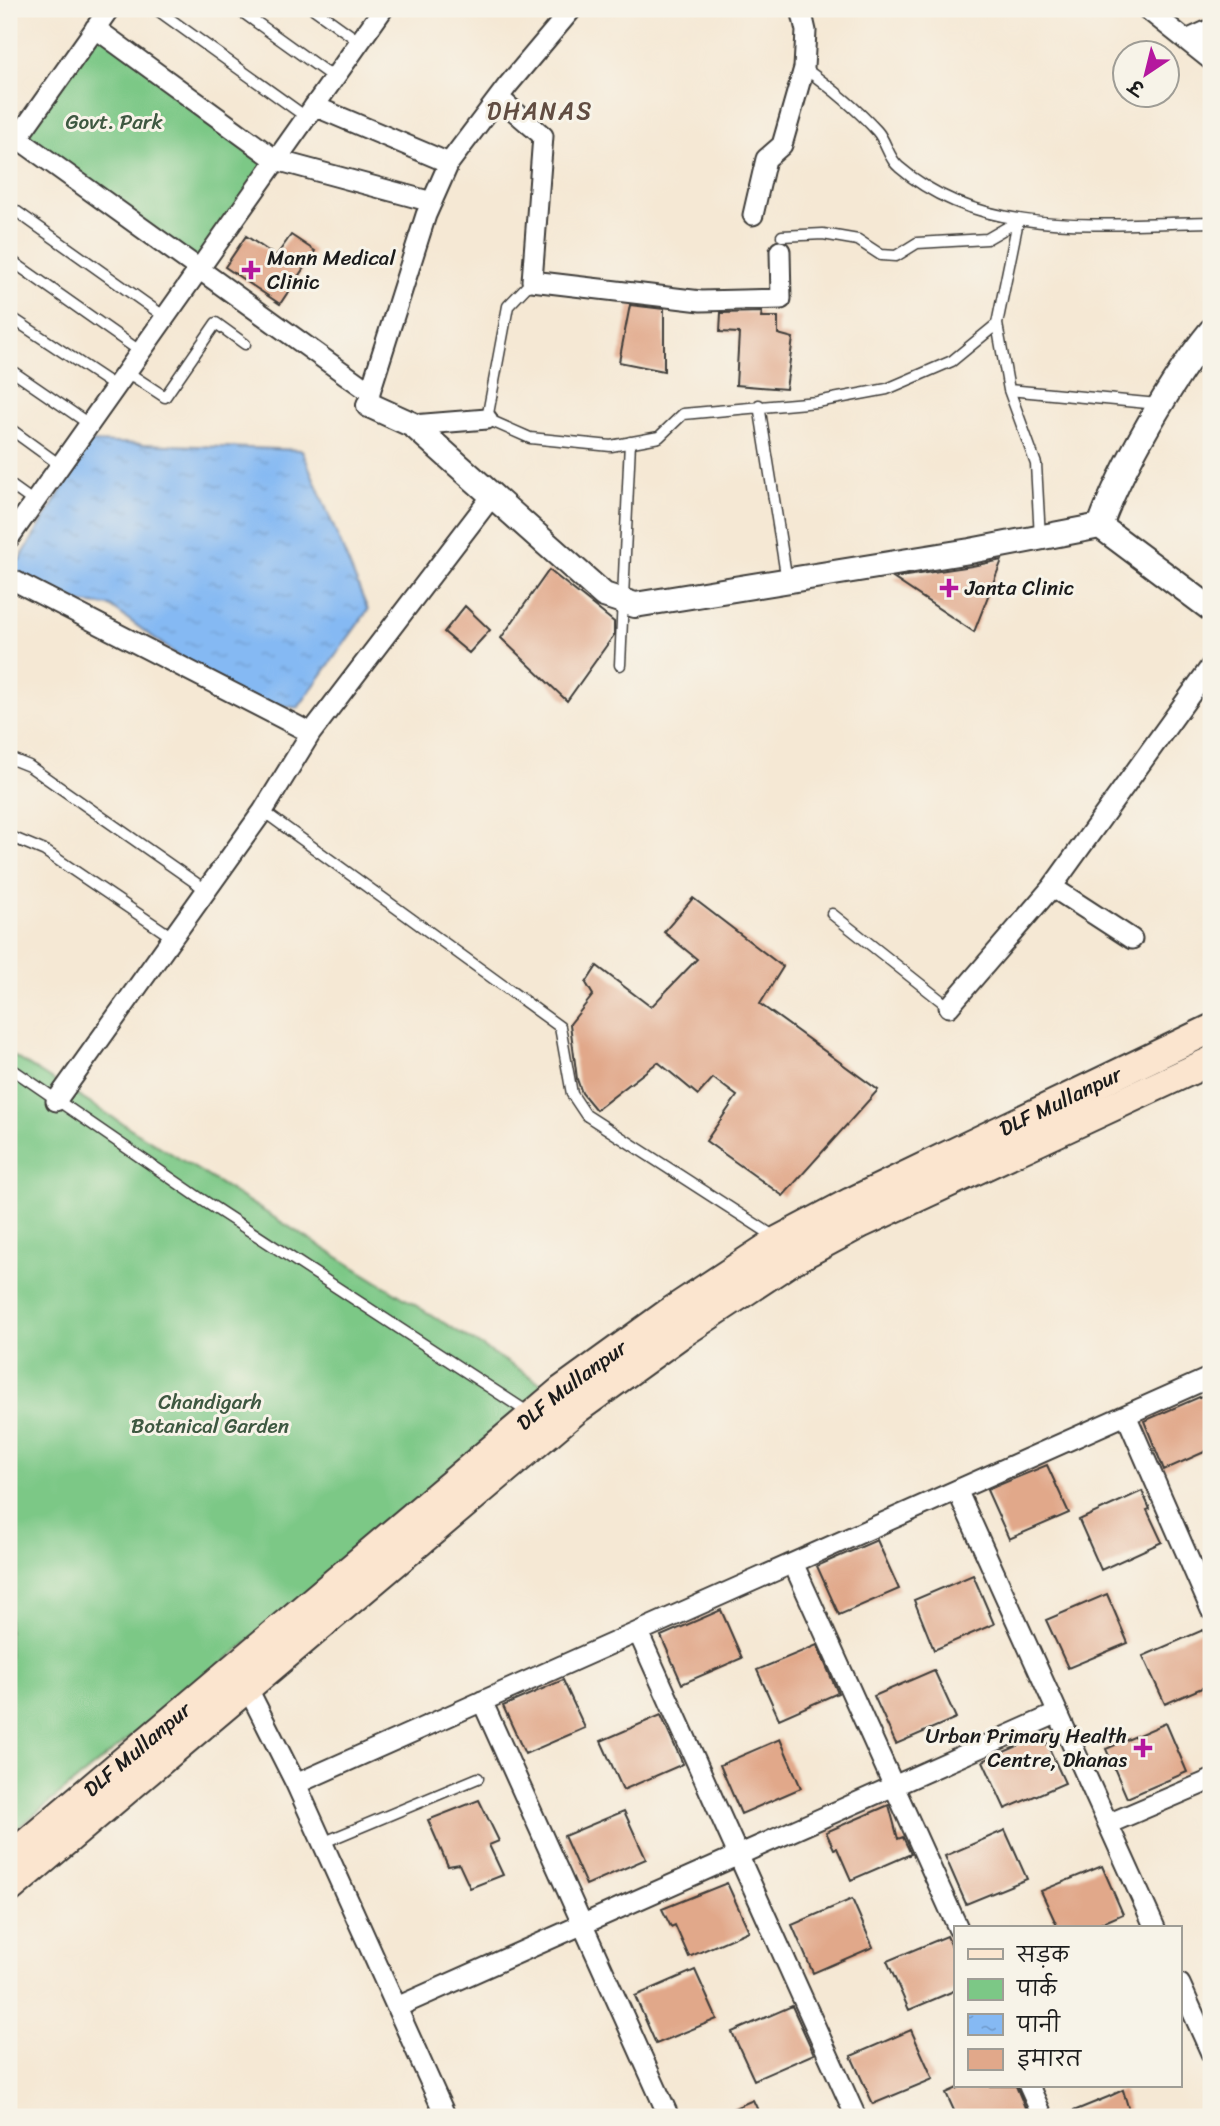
<svg xmlns="http://www.w3.org/2000/svg" width="1220" height="2126" font-family="Sriracha,'Playpen Sans Deva',sans-serif">
  <defs>
    <pattern id="water-ripples" width="26" height="14" patternUnits="userSpaceOnUse" patternTransform="scale(1.75)"><rect width="26" height="14" fill="#85b9f3"/><path d="M2 4q2-2 4 0t4 0M15 11q2-2 4 0t4 0" fill="none" stroke="#729ed0"/></pattern>
  </defs>
  <rect width="100%" height="100%" fill="#f7f3e8"/>
  <filter id="ink" filterUnits="userSpaceOnUse"><feTurbulence type="fractalNoise" baseFrequency=".0143" numOctaves="2"/><feDisplacementMap in="SourceGraphic" scale="14" xChannelSelector="R" yChannelSelector="G"/><feConvolveMatrix kernelMatrix="1 2 1 2 8 2 1 2 1" color-interpolation-filters="sRGB"/></filter>
  <filter id="wash" filterUnits="userSpaceOnUse"><feTurbulence type="fractalNoise" baseFrequency=".00686" numOctaves="4" result="noise"/><feDisplacementMap in="SourceGraphic" scale="28" xChannelSelector="R" yChannelSelector="G"/><feGaussianBlur stdDeviation="1.57" result="paint"/><feColorMatrix in="noise" values="0 0 0 0 0 0 0 0 0 0 0 0 0 0 0 0 0 1.4 0 .05"/><feComposite in="paint" operator="in"/></filter>
  <g filter="url(#wash)">
    <rect width="100%" height="100%" fill="#f5e8d4"/>
    <path fill="#7cc886" stroke="#4c7251" stroke-width="2" d="M95 28 276 160 202 264 24 137Z
      M9 1053 557 1393 9 1835Z"/>
    <path fill="url(#water-ripples)" stroke="#506a88" stroke-width="2" d="M90 442 302 450 368 610 298 708 237 699 110 606 81 603 13 571Z"/>
    <g id="blocks">
      <path fill="#e1a88a" d="M291 235 315 251 280 304 225 267 246 236 276 256Z
        M630 305 664 309V371L619 362Z
        M762 312 761 317H778V334L793 338 786 389 736 385 739 333 720 332 721 313Z
        M1002 560 974 632 893 578 972 566Z
        M549 570 614 622V635L567 701 501 638Z
        M465 606 490 630 469 653 444 632Z
        M693 898 783 967 760 1004 878 1090 783 1196 706 1141 737 1096 713 1078 698 1095 658 1062 596 1110 582 1093 577 1079 570 1024 593 995 586 983 597 966 651 1007 697 959 664 932Z
        M1204 1395 1211 1414V1449L1164 1470 1144 1421Z
        M1047 1465 1069 1513 1009 1539 987 1490Z
        M1142 1491 1150 1509 1147 1510 1162 1542 1101 1570 1079 1520Z
        M877 1540 899 1589 839 1615 817 1566Z
        M973 1575 994 1624 934 1650 914 1600Z
        M1107 1594 1128 1643 1068 1668 1046 1620Z
        M721 1610 742 1658 682 1684 661 1636Z
        M1203 1630 1211 1648V1684L1165 1704 1143 1656Z
        M817 1645 838 1693 779 1719 757 1670Z
        M934 1670 956 1718 896 1744 874 1696Z
        M563 1680 585 1728 525 1754 503 1706Z
        M661 1715 683 1764 623 1790 601 1741Z
        M1166 1723 1187 1772 1127 1798 1106 1749Z
        M1043 1735 1065 1783 1005 1809 983 1761Z
        M780 1739 801 1788 741 1814 720 1765Z
        M479 1800 499 1841 489 1845 503 1875 470 1888 459 1864 448 1866 428 1820Z
        M889 1805 898 1839 903 1837 911 1854 851 1880 837 1848 834 1849 826 1832Z
        M624 1811 646 1859 586 1885 564 1836Z
        M1005 1830 1027 1879 966 1904 945 1856Z
        M1102 1866 1123 1914 1091 1928H1058L1041 1891Z
        M727 1883 749 1931 689 1957 675 1925 671 1927 662 1909Z
        M852 1899 873 1947 813 1973 792 1925Z
        M947 1936 956 1955V1990L909 2010 887 1961Z
        M695 1970 717 2019 656 2044 635 1996Z
        M792 2006 814 2054 754 2080 732 2032Z
        M911 2030 933 2079 873 2104 851 2056Z
        M962 2086H1016L1029 2117H957L946 2093Z
        M1123 2090 1131 2117H1059L1108 2097Z
        M753 2100 761 2117H714Z"/>
    </g>
  </g>
  <g filter="url(#ink)">
    <use href="#blocks" fill-opacity="0" stroke="#3d3b38" stroke-width="2"/>
    <g fill="none" stroke-linecap="round" stroke-linejoin="round">
      <defs>
        <path id="service" d="M156 9 306 117
          M238 9 334 78
          M314 9 360 42
          M804 68C829 86 856 108 877 131 886 141 888 158 899 167 984 241 1108 223 1211 222
          M9 206 165 317
          M782 236 823 234 858 240 881 255 896 256 917 243 987 239 1018 221
          M9 259 141 352
          M532 281 508 306 487 419 530 438 611 446 659 437 683 414 817 402 887 389 952 361 997 324 1018 221
          M9 316 116 387
          M997 324 1009 390 1036 464 1040 538
          M9 369 89 424
          M127 372 165 397 216 323 245 344
          M1009 390 1158 404
          M759 405 787 581
          M9 428 60 465
          M9 484 34 502
          M620 665 630 442
          M9 758 29 766 206 890
          M263 811 560 1027 572 1094 586 1115 775 1237
          M9 836 45 851 172 937
          M832 914 949 1007
          M9 1067 201 1199 529 1413
          M322 1843 478 1778"/>
        <path id="minor" d="M1147 9 1211 60
          M95 28 276 160 432 202
          M1189 39 1211 29
          M499 98 543 136 532 281 701 301 781 299 780 251
          M314 106 449 163
          M17 138 370 392
          M9 150 109 9
          M753 215 766 159 782 145 804 68 806 31 801 9
          M369 405 370 392 426 215 449 163 508 85 572 9
          M413 425 487 419
          M9 538 383 9
          M9 578 311 733
          M1052 887 1132 939
          M949 1007 1052 887 1211 666
          M56 1101 263 811 311 733 492 496
          M1126 1415 1211 1610
          M957 1490 1155 1928
          M793 1563 958 1928
          M638 1632 856 2117
          M242 1677 296 1784 446 2117
          M482 1701 669 2117
          M296 1784 1211 1377
          M1108 1824 1211 1780
          M1180 1984 1211 2053
          M397 2007 1058 1713
          M1029 2086 1043 2117"/>
        <path id="tertiary" d="M369 405 413 425 604 595 635 605 970 551 1100 526 1211 609
          M1100 526C1119 471 1173 377 1211 331"/>
        <g id="secondary">
          <path id="s1" d="M9 1858 562 1390 667 1314 779 1240 851 1202 1211 1029"/>
          <path d="M9 1889 577 1409 681 1334 791 1261 862 1223 1211 1061"/>
        </g>
      </defs>
      <use href="#service" stroke="#3d3b38" stroke-width="13"/>
      <use href="#minor" stroke="#3d3b38" stroke-width="23"/>
      <use href="#tertiary" stroke="#3d3b38" stroke-width="28"/>
      <use href="#secondary" stroke="#3d3b38" stroke-width="32"/>
      <use href="#service" stroke="#fff" stroke-width="10"/>
      <use href="#minor" stroke="#fff" stroke-width="19"/>
      <use href="#tertiary" stroke="#fff" stroke-width="24"/>
      <use href="#secondary" stroke="#fbe5cf" stroke-width="28"/>
    </g>
  </g>
  <g fill="#b5179e" stroke="#f7f3e8" stroke-width="2.5">
    <path d="M247.5 259.5h7v7h7v7h-7v7h-7v-7h-7v-7h7z"/>
    <path d="M945.5 577.5h7v7h7v7h-7v7h-7v-7h-7v-7h7z"/>
    <path d="M1139.5 1737.5h7v7h7v7h-7v7h-7v-7h-7v-7h7z"/>
  </g>
  <g text-anchor="middle" stroke-width="6" stroke-linejoin="round" paint-order="stroke">
    <g font-size="21" fill="#3e5841" stroke="#f7f3e8">
      <text x="114" y="129">Govt. Park</text>
      <text x="210" y="1409">Chandigarh<tspan x="210" dy="24">Botanical Garden</tspan></text>
    </g>
    <g font-size="21" fill="#1c1c1c" stroke="#f7f3e8" text-anchor="start">
      <text x="267" y="265">Mann Medical<tspan x="267" dy="24">Clinic</tspan></text>
      <text x="965" y="595">Janta Clinic</text>
      <text x="1127" y="1743" text-anchor="end">Urban Primary Health<tspan x="1127" dy="24">Centre, Dhanas</tspan></text>
    </g>
    <g font-size="21" fill="#1c1c1c" stroke="#f7f3e8">
      <text dy="7" stroke="none"><textPath href="#s1" startOffset="1302">DLF Mullanpur</textPath></text>
      <text dy="7" stroke="none"><textPath href="#s1" startOffset="735">DLF Mullanpur</textPath></text>
      <text dy="7" stroke="none"><textPath href="#s1" startOffset="168">DLF Mullanpur</textPath></text>
    </g>
    <g font-size="24" letter-spacing="2" fill="#614d42" stroke="#f7f3e8">
      <text x="540" y="119">DHANAS</text>
    </g>
  </g>
  <rect width="1220" height="2126" fill="none" stroke="#f7f3e8" stroke-width="35"/>
  <rect x="954" y="1926" width="228" height="161" fill="#f7f3e8" stroke="#9f9d96" stroke-width="2"/>
  <rect x="968" y="1949" width="35" height="10" fill="#fbe5cf" stroke="#9f9d96" stroke-width="2"/>
  <text x="1017" y="1962" font-size="21" fill="#1c1c1c">सड़क</text>
  <rect x="968" y="1979" width="35" height="21" fill="#7cc886" stroke="#9f9d96" stroke-width="2"/>
  <text x="1017" y="1996" font-size="21" fill="#1c1c1c">पार्क</text>
  <rect x="968" y="2014" width="35" height="21" fill="url(#water-ripples)" stroke="#9f9d96" stroke-width="2"/>
  <text x="1017" y="2032" font-size="21" fill="#1c1c1c">पानी</text>
  <rect x="968" y="2049" width="35" height="21" fill="#e1a88a" stroke="#9f9d96" stroke-width="2"/>
  <text x="1017" y="2066" font-size="21" fill="#1c1c1c">इमारत</text>
  <g transform="translate(1146 74) rotate(215)"><circle r="33" fill="#f7f3e8" stroke="#9f9d96" stroke-width="2"/>
  <path d="M0-5L12 26L0 18L-12 26Z" fill="#b5179e"/>
  <text y="-10" font-size="19" font-weight="bold" text-anchor="middle" fill="#1c1c1c">उ</text>
  </g>
</svg>
